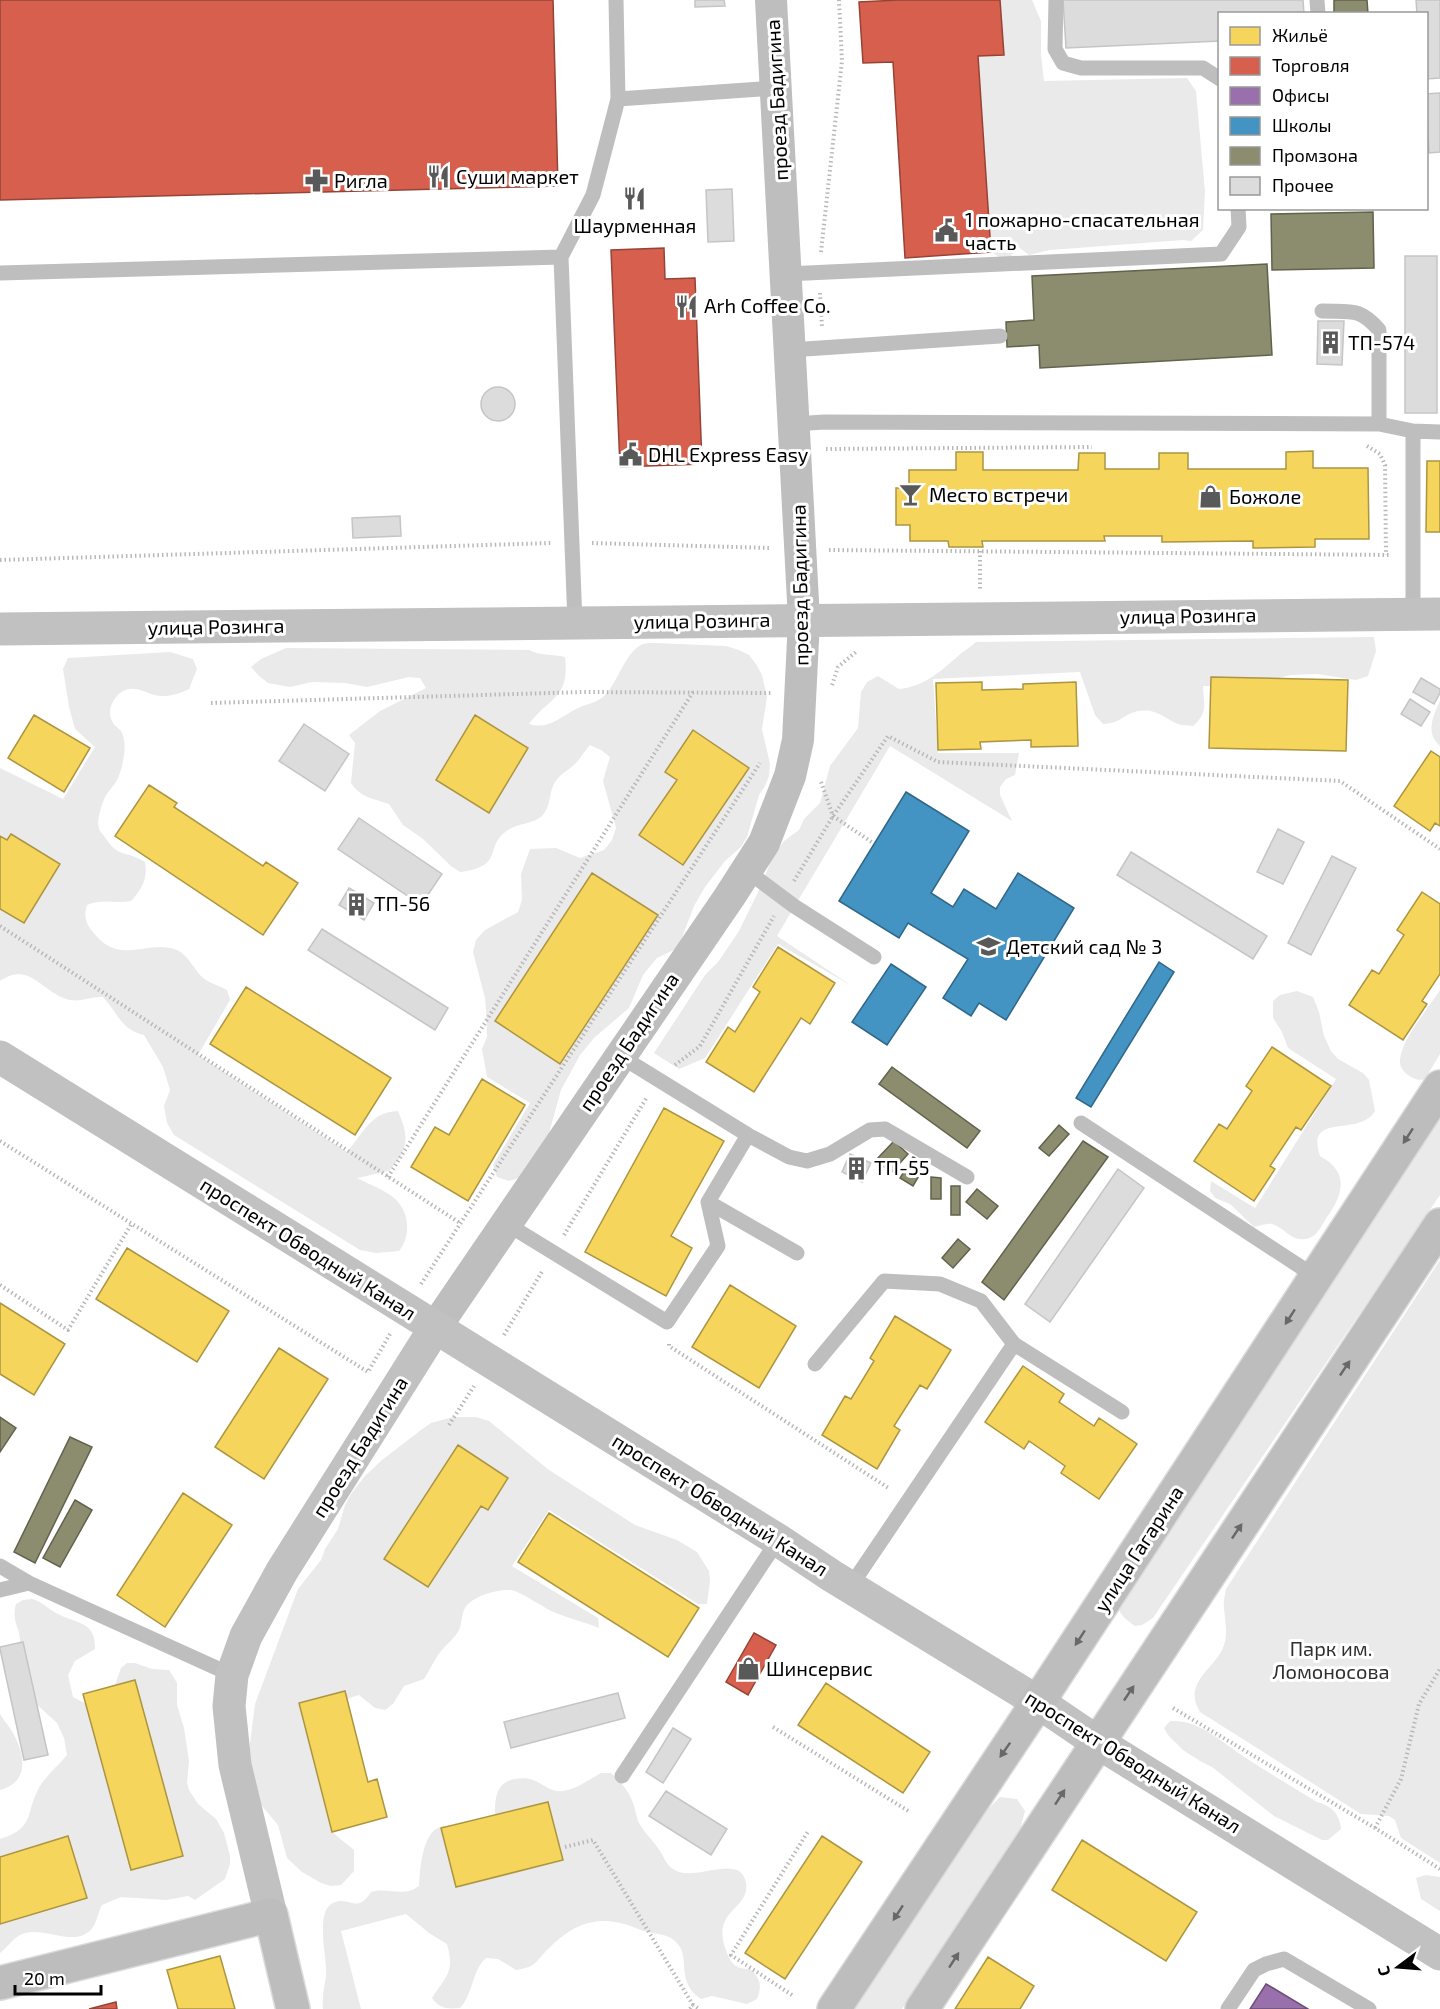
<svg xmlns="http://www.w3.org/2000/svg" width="1440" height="2009" font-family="'Exo 2',sans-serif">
  <rect width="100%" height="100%" fill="#fff"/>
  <path fill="#eaeaea" d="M1000 0H1032L1041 21V54L1044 81 1187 78 1196 91 1205 192 1203 230 1191 241 1183 240 1050 250 1029 255 1017 246 1008 262 991 252 978 56 1004 54Z
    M1374 637 1376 651 1368 676 1356 680 1317 674 1290 675 1247 687 1203 686C1204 705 1208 713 1193 726 1188 725 1182 726 1178 724 1164 718 1157 708 1138 711 1123 714 1122 723 1103 724L1095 715 1080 672 933 679 938 753H1019L1015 775 1006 779 1000 787V795L1012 821 890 746 777 936 852 986 778 944 705 1058 679 1069 654 1053 705 975 718 962 739 931 760 888 773 856 784 841 799 830 804 819 820 803 830 766 858 728 861 692 867 682 878 676 899 689C923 687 940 672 957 657 963 651 970 648 976 642Z
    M655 643 726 646 739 650 749 655 756 664 762 675 767 697 762 729 770 764 769 776 765 786 759 795 747 837 741 847 725 861 705 887 694 906 678 948 657 958 643 975 629 1008 595 1037 580 1055 561 1090 546 1144 519 1178 509 1181 497 1177 493 1165 530 1103 487 1077 482 1049 487 1037 486 1011 485 998 473 952 476 940 485 930 518 912 522 900 521 874 530 849 556 848 580 858 604 850 612 840 616 828 603 781 610 757 601 750 590 745C585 750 581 758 576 763 568 771 557 775 553 786 549 796 550 808 542 816 534 824 518 823 508 830 482 847 507 866 460 872L451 866 423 839 403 825 389 804C372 798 361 798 351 783L355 743 349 735 380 711 426 688 420 678 409 677 367 687 345 683 312 682 290 687 268 683 259 676 251 667 261 659 286 648 529 650C541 656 552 654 565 657 570 699 549 697 529 724 548 730 559 718 576 709 585 704 598 703 605 695 618 682 625 653 641 645 644 643 651 643 655 643Z
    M170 652 193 659 197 669 189 689C179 694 166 698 154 695 142 691 130 684 119 694 111 701 107 713 113 723 115 727 120 728 122 733 125 740 125 748 124 755 123 763 121 771 118 778 115 785 109 790 105 797 102 804 96 821 99 828 99 831 102 833 104 836 120 860 124 849 145 862 148 878 142 889 131 901 115 904 102 898 87 905 84 915 85 922 92 931 120 968 147 938 177 950 190 956 195 973 206 980 212 984 220 986 227 990L230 1000 198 1055 347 1152C363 1134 370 1112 398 1111 410 1139 408 1149 389 1171L357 1178C370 1185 389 1191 398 1202 410 1216 410 1238 399 1251L376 1253 360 1250 174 1135 167 1123 164 1106 170 1090 163 1067 144 1035C121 1030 118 1013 103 997 92 996 81 1002 70 1000 42 994 31 960 0 981V768L63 799 95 747 75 729 69 707 63 669 68 658Z
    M1440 701V746C1425 733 1433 716 1440 701Z
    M1440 990V1054L1425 1079C1418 1081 1414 1079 1408 1075 1403 1071 1399 1066 1400 1059 1403 1037 1428 1009 1440 990Z
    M1297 991 1313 997 1319 1012 1324 1036 1331 1051 1338 1059 1363 1073 1369 1080 1375 1111C1359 1138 1305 1111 1320 1156 1349 1172 1344 1193 1327 1217 1321 1226 1317 1238 1305 1239 1290 1241 1284 1227 1272 1224 1266 1223 1260 1226 1254 1227L1230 1204 1215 1198 1210 1191 1211 1181 1255 1208 1336 1079 1288 1048 1282 1032 1273 1018V1001L1280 995Z
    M1440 1119V1195L1153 1618 1142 1625 1135 1626C1124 1618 1118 1614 1117 1600Z
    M1440 1260V1863L1401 1838 1395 1820 1389 1816 1361 1814 1200 1712C1183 1684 1211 1671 1222 1650 1229 1636 1225 1622 1224 1608 1223 1602 1225 1595 1226 1589Z
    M453 1417H476L489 1421 549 1470 635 1525 677 1540 697 1552 709 1571 710 1581 707 1604H698L549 1510 512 1566 598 1618 599 1628C585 1622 570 1619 556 1613 543 1608 522 1592 511 1590 497 1589 472 1596 465 1608 461 1615 462 1624 459 1630 455 1638 446 1645 441 1651 434 1660 430 1670 424 1679L404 1686 393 1704 385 1710 375 1708 359 1695 349 1698 343 1706 344 1691 299 1703 332 1832 354 1850V1871L341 1885 331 1886 321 1883 302 1872 287 1858 278 1825 256 1799 249 1751 255 1704 298 1589 321 1560 325 1549 338 1529 345 1505 351 1494 365 1476 382 1460 421 1430 431 1423Z
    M32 1599C43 1602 47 1608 56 1613 75 1624 96 1620 95 1649L75 1661 68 1675 73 1697 88 1705 110 1693 115 1685 121 1668 127 1663H135L152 1669 169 1670 177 1683V1705L184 1728 189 1761 187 1783 189 1790 198 1804 216 1819 224 1833 230 1856V1864L225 1879 195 1900 188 1896 166 1900 121 1897 102 1905C98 1912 97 1922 93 1927 78 1949 46 1927 25 1933 14 1936 9 1946 0 1953V1839C38 1828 24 1809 42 1783 49 1773 59 1765 67 1755L64 1738 57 1723 33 1701 20 1644C21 1627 11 1624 16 1604L23 1600Z
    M0 1714C4 1721 9 1726 13 1733 25 1755 30 1782 0 1790Z
    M1170 1721C1201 1719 1225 1745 1249 1760 1271 1774 1294 1788 1317 1802 1331 1805 1340 1814 1341 1829L1328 1840H1322L1274 1816 1212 1767 1200 1761 1183 1750 1168 1735 1164 1728Z
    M601 1773H611C620 1781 629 1791 633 1803 635 1808 636 1815 638 1821 643 1832 653 1840 660 1851 664 1857 666 1864 673 1869 693 1884 741 1851 746 1883 750 1911 709 1909 727 1953 732 1965 736 1969 750 1969 761 1979 762 1986 757 1999L747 2004 712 1996 701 1999C674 1981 692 1957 676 1942 666 1932 653 1935 641 1930 601 1913 576 1920 546 1951 534 1964 535 1967 516 1970L498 1959 486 1958C471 1972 474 1993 460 2008 447 2009 440 2009 432 1998 446 1976 455 1973 447 1944L429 1933 406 1914 341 1931 361 2009H323C322 1997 324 1988 326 1976 328 1959 313 1909 335 1902 351 1897 357 1914 371 1892 390 1887 402 1898 419 1886 420 1870 422 1833 440 1827 446 1824 451 1828 458 1827 470 1826 483 1822 495 1819 495 1802 494 1782 515 1779 521 1778 528 1778 533 1780 544 1784 551 1793 563 1791 577 1789 590 1779 601 1773Z
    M1000 1797 1017 1799 1025 1811 1019 1834 902 2009H853L982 1815Z
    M1426 1875 1440 1877V1911L1421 1899 1416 1878Z"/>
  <path fill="#f6d55c" stroke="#ac9540" stroke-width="1.5" d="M1313 451V468H1368L1369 539H1315V547L1253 548V541L1162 542V536H1104L1105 541H982L983 547H949L948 541H910V525H896V488H909V470H956V452H983V470H1078L1079 453H1105V469H1159V453H1188V469H1286V452Z
    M1427 461H1440V532H1426Z
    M1211 677 1348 680 1346 751 1209 748Z
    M982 682V690L1023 689V684L1076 682 1078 746 1031 747V740L980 742 981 749 938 750 936 683Z
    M34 715 90 748 64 792 8 758Z
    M475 715 528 748 489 813 436 780Z
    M693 730 749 768 683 865 639 835 677 780 665 772Z
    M1431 751 1440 757V826L1435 823 1430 831 1394 806Z
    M149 785 177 803 174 807 263 866 266 862 298 883 263 935 115 836Z
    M11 834 60 864 24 923 0 909V836L7 840Z
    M592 873 658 915 560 1064 495 1021Z
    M1422 892 1440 904V974L1422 1001 1427 1004 1403 1040 1349 1005 1372 970 1379 974 1404 935 1397 930Z
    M778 947 835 983 810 1024 801 1018 754 1092 706 1062 728 1027 735 1032 760 992 753 987Z
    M246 987 391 1078 355 1135 210 1044Z
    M1272 1047 1331 1086 1301 1130 1296 1127 1270 1166 1275 1169 1254 1201 1194 1161 1219 1124 1227 1129 1252 1091 1246 1086Z
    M482 1079 525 1105 468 1201 411 1167 435 1127 449 1135Z
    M664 1108 724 1141 671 1236 692 1248 666 1296 585 1252Z
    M127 1248 229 1311 197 1362 96 1299Z
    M730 1285 796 1326 759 1388 692 1347Z
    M0 1303 65 1344 34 1395 0 1374Z
    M895 1316 951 1350 927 1389 920 1385 894 1426 900 1430 877 1469 822 1435 845 1396 851 1399 874 1361 870 1358Z
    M279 1348 328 1379 264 1479 215 1447Z
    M1023 1366 1064 1394 1059 1402 1094 1426 1099 1418 1137 1444 1099 1499 1061 1473 1065 1466 1029 1441 1024 1449 985 1422Z
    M458 1445 508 1478 488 1510 481 1506 428 1587 384 1559Z
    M183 1493 232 1525 165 1627 117 1595Z
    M549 1513 699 1608 668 1657 518 1562Z
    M135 1680 183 1856 131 1870 83 1694Z
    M826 1683 930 1752 903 1793 798 1725Z
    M345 1691 368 1782 377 1779 387 1817 332 1832 299 1703Z
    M548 1802 563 1860 456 1887 441 1828Z
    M68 1836 87 1898 0 1924V1857Z
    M822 1836 862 1862 785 1979 745 1953Z
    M1082 1840 1197 1912 1166 1961 1052 1890Z
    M220 1956 235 2009H178L167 1970Z
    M988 1957 1034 1986 1020 2009H955Z"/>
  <path fill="#d6604d" stroke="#964336" stroke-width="1.5" d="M0 0H553L558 186 0 200Z
    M898 0H1000L1004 55 978 56 991 252 905 258 893 62 863 63 859 2Z
    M664 248 665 279 695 278 702 464 620 467 611 250Z
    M754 1633 776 1645 748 1695 726 1682Z
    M116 2002 117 2009H89Z"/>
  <path fill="#9970ab" stroke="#6b4e78" stroke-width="1.5" d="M1266 1984 1273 1988 1308 2009H1250Z"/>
  <path fill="#4393c3" stroke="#2f6788" stroke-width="1.5" d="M906 792 969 831 931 893 953 907 964 889 996 909 1018 873 1074 908 1006 1020 979 1003 971 1016 943 998 968 959 908 923 899 938 839 901Z
    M1159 962 1174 972 1091 1107 1076 1098Z
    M891 964 926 987 887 1045 852 1022Z"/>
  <path fill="#8c8c6e" stroke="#62624d" stroke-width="1.5" d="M1334 0H1367L1368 14H1334Z
    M1373 212 1374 268 1272 270 1271 214Z
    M1267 264 1272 355 1040 368 1039 345 1007 347 1006 322 1034 320 1032 276Z
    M892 1067 980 1131 967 1148 879 1084Z
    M1059 1125 1069 1134 1049 1156 1039 1148Z
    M894 1141 908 1154 891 1173 876 1160Z
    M1083 1141 1108 1157 1004 1300 982 1282Z
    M913 1157 926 1164 913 1186 900 1178Z
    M931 1177 941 1178V1199H931Z
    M951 1186H960V1215H951Z
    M977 1189 998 1206 987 1219 966 1202Z
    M958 1239 970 1249 953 1268 942 1258Z
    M0 1417 16 1428 0 1452Z
    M70 1437 92 1447 35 1563 14 1552Z
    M75 1500 92 1510 60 1567 43 1558Z"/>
  <path fill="#dcdcdc" stroke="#c5c5c5" stroke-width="1.5" d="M695 0H724L725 6 695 7Z
    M1063 0H1303L1304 14H1220V41L1066 48Z
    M1416 0H1440V78L1426 79V14H1417Z
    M1440 93V152L1429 153 1426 94Z
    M732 189 734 241 708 242 706 190Z
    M1405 256H1437V413H1405Z
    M1318 321H1344L1342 365 1317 364Z
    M481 404a17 17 0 1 1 34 0a17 17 0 1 1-34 0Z
    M400 516 401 536 353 538 352 518Z
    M1421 678 1440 689V693L1434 704 1413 692Z
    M1410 699 1430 712 1421 726 1401 714Z
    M304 724 349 754 325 791 279 761Z
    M359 818 442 874 421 905 338 849Z
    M1278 829 1304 842 1283 884 1257 872Z
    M1131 852 1267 936 1253 959 1117 875Z
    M1332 856 1356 868 1311 955 1288 943Z
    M349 888 374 903 364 920 339 905Z
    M322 929 448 1008 435 1030 308 950Z
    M850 1154 871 1163 862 1182 842 1172Z
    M1118 1169 1144 1188 1050 1322 1025 1304Z
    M23 1642 48 1755 24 1760 0 1649V1647Z
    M618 1693 625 1718 511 1748 504 1722Z
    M673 1728 691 1739 663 1783 646 1772Z
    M666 1791 727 1829 711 1855 649 1816Z"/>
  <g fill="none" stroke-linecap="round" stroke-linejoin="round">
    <defs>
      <path id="primary" d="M0 1983 271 1915 293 2009
        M834 2009 1038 1702 1440 1087
        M922 2009 1440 1225"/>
    </defs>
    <use href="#primary" stroke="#dbdbdb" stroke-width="36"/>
    <path stroke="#b8b8b8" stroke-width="4" stroke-dasharray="1.5 3" stroke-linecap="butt" d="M821 252 842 61 839 0
      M820 293 822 327
      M1367 446 1380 454 1385 465 1386 555
      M826 449 1092 447
      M592 543 770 548
      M829 550 1391 555
      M980 551V589
      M0 560 551 543
      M832 685 838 667 857 651
      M211 703 583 692 772 693
      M821 782 833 816 873 843
      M794 881 833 816 888 736 938 762 1340 781 1440 849
      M0 926 460 1223
      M675 1065 700 1046 774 916
      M0 1141 368 1372 390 1334
      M388 1177 693 692
      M564 1235 647 1097
      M421 1284 760 763
      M0 1285 68 1330 132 1223
      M504 1335 543 1270
      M669 1344V1346L890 1489
      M449 1425 474 1386
      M1173 1708 1375 1828 1440 1869
      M773 1727 910 1812
      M1375 1828 1401 1779 1419 1704 1440 1669
      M565 1847 593 1840 693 2005
      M792 1995 731 1955 809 1830
      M690 2009 693 2005 699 2009"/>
    <path stroke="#bebebe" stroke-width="15" d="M1056 0 1055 49 1063 63 1081 68H1203L1220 79
      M1317 0 1318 14
      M618 99 776 88
      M561 257 593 195 618 99 616 0
      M0 273 561 257 575 623
      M786 274 1221 254 1239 227 1238 208
      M1322 311C1350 312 1360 307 1379 330V424
      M790 350 1000 336
      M795 424 824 422 1379 424 1413 431 1440 432
      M1413 614V431
      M746 870 794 906 874 957
      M620 1056 748 1135
      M1081 1123 1316 1277
      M708 1202 797 1253
      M505 1223 667 1322 718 1246 708 1202 748 1135 789 1157 807 1161 830 1154 870 1130 885 1129 967 1177
      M815 1364 884 1281 940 1284 981 1301 1014 1344 1122 1412
      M0 1566 29 1583 232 1675
      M850 1587 1014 1344
      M0 1590 29 1583
      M622 1776 778 1540
      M1228 2009 1254 1970 1266 1964 1284 1959 1369 2009"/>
    <path stroke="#bebebe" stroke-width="32" d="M435 1328 730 896 764 843 790 776 798 740 804 620 771 0"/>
    <path stroke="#c1c1c1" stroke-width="33" d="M0 629 1440 614
      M0 1057 778 1540 832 1576 1038 1702 1097 1742 1440 1954
      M271 1915 235 1765 229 1706 232 1675 246 1636 282 1571 435 1328"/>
    <use href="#primary" stroke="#bdbdbd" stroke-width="33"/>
  </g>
  <defs><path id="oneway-solid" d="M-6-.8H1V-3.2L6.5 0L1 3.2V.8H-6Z" transform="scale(1.5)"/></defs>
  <g fill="#686868">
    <use href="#oneway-solid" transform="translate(1408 1136) rotate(123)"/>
    <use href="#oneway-solid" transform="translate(1290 1317) rotate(123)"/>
    <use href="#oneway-solid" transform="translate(1345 1368) rotate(-56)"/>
    <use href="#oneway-solid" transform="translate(1237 1531) rotate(-56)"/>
    <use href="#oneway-solid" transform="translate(1080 1638) rotate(123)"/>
    <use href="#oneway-solid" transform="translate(1129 1693) rotate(-56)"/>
    <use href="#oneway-solid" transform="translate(1005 1750) rotate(125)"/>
    <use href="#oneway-solid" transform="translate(1060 1797) rotate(-57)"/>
    <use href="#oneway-solid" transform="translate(898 1913) rotate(123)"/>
    <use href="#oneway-solid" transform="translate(954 1960) rotate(-57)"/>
  </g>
  <defs>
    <symbol id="restaurant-bare" viewBox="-9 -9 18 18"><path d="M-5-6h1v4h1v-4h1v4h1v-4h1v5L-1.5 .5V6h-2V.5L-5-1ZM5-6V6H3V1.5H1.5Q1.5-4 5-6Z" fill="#595959" stroke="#fff" stroke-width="2.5" paint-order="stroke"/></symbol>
    <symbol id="pharmacy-bare" viewBox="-9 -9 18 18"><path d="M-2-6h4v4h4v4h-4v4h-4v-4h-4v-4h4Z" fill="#595959" stroke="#fff" stroke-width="2.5" paint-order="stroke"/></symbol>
    <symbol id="civic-bare" viewBox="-9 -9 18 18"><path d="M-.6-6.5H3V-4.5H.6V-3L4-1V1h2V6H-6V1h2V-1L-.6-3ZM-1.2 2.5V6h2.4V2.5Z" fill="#595959" stroke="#fff" stroke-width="2.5" paint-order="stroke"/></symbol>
    <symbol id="building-bare" viewBox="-9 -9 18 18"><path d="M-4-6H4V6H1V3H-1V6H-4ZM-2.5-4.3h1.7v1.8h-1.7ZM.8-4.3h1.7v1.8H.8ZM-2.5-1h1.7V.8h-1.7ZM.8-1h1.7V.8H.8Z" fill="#595959" stroke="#fff" stroke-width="2.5" paint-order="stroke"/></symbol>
    <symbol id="bar-bare" viewBox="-9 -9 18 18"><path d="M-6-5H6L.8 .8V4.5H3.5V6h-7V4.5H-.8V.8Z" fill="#595959" stroke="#fff" stroke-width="2.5" paint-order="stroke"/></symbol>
    <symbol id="shop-bare" viewBox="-9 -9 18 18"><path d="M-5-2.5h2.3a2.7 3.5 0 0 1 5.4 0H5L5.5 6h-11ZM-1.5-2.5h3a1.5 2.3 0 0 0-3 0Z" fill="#595959" stroke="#fff" stroke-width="2.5" paint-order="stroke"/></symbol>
    <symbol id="school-bare" viewBox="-9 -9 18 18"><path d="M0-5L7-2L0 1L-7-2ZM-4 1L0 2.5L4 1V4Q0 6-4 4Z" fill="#595959" stroke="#fff" stroke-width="2.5" paint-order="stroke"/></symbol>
  </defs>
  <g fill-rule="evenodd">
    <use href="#restaurant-bare" x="422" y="160" width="33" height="33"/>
    <use href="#pharmacy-bare" x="300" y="164" width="33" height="33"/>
    <use href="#restaurant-bare" x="618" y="182" width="33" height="33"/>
    <use href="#civic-bare" x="930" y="214" width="33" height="33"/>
    <use href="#restaurant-bare" x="670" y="290" width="33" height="33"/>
    <use href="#building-bare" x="1314" y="326" width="33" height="33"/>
    <use href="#civic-bare" x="614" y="438" width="33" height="33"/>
    <use href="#bar-bare" x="894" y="478" width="33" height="33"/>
    <use href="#shop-bare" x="1194" y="480" width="33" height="33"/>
    <use href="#building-bare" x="340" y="888" width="33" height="33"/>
    <use href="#school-bare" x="972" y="930" width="33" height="33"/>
    <use href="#building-bare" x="840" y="1152" width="33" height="33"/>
    <use href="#shop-bare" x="732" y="1652" width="33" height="33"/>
  </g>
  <g text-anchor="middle" stroke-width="6" stroke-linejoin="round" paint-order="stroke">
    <g font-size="20" fill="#000" stroke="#fff">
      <text transform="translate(777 100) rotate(-93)" y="7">проезд Бадигина</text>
      <text transform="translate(800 585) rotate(-91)" y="7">проезд Бадигина</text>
      <text transform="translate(1188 616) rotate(-1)" y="7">улица Розинга</text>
      <text transform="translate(702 621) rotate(-1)" y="7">улица Розинга</text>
      <text transform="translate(216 627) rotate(-1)" y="7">улица Розинга</text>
      <text transform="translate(629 1042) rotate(-56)" y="7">проезд Бадигина</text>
      <text transform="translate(308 1249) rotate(32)" y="7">проспект Обводный Канал</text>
      <text transform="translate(360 1447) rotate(-58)" y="7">проезд Бадигина</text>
      <text transform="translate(720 1505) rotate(32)" y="7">проспект Обводный Канал</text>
      <text transform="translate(1139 1549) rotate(-57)" y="7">улица Гагарина</text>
      <text transform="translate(1133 1762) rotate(32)" y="7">проспект Обводный Канал</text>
    </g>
    <g font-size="20" fill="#000" stroke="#fff" text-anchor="start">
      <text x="456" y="184">Суши маркет</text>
      <text x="334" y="188">Ригла</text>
      <text x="965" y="227">1 пожарно-спасательная<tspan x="965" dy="23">часть</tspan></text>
      <text x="635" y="233" text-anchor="middle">Шаурменная</text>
      <text x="704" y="313">Arh Coffee Co.</text>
      <text x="1348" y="350">ТП-574</text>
      <text x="648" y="462">DHL Express Easy</text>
      <text x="929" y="502">Место встречи</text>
      <text x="1229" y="504">Божоле</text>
      <text x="374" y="911">ТП-56</text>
      <text x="1006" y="954">Детский сад № 3</text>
      <text x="874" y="1175">ТП-55</text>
      <text x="766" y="1676">Шинсервис</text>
    </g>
    <g font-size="20" fill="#2f2f2f" stroke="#fff">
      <text x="1331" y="1656">Парк им.<tspan x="1331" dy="23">Ломоносова</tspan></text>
    </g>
  </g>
  <rect x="1218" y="12" width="210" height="198" fill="#ffffff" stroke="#999999" stroke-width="1.5"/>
  <rect x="1230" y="27" width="30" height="18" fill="#f6d55c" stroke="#999999" stroke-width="1.5"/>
  <text x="1272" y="42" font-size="18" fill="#000000">Жильё</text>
  <rect x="1230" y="57" width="30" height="18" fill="#d6604d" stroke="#999999" stroke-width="1.5"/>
  <text x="1272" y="72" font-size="18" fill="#000000">Торговля</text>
  <rect x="1230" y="87" width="30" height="18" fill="#9970ab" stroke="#999999" stroke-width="1.5"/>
  <text x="1272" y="102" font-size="18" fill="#000000">Офисы</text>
  <rect x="1230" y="117" width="30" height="18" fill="#4393c3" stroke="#999999" stroke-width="1.5"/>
  <text x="1272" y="132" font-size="18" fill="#000000">Школы</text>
  <rect x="1230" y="147" width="30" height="18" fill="#8c8c6e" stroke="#999999" stroke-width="1.5"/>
  <text x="1272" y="162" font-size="18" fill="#000000">Промзона</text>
  <rect x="1230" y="177" width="30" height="18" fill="#dcdcdc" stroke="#999999" stroke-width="1.5"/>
  <text x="1272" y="192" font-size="18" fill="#000000">Прочее</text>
  <g transform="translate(1398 1967) rotate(254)" stroke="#ffffff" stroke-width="4.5" paint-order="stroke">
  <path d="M0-4.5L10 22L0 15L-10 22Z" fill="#000000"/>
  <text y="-9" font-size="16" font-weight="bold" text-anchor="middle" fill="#000000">С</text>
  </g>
  <path d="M15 1985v9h86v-9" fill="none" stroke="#000000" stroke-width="3"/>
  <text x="24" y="1985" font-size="18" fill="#000000" stroke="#ffffff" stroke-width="4.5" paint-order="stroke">20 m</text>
</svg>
